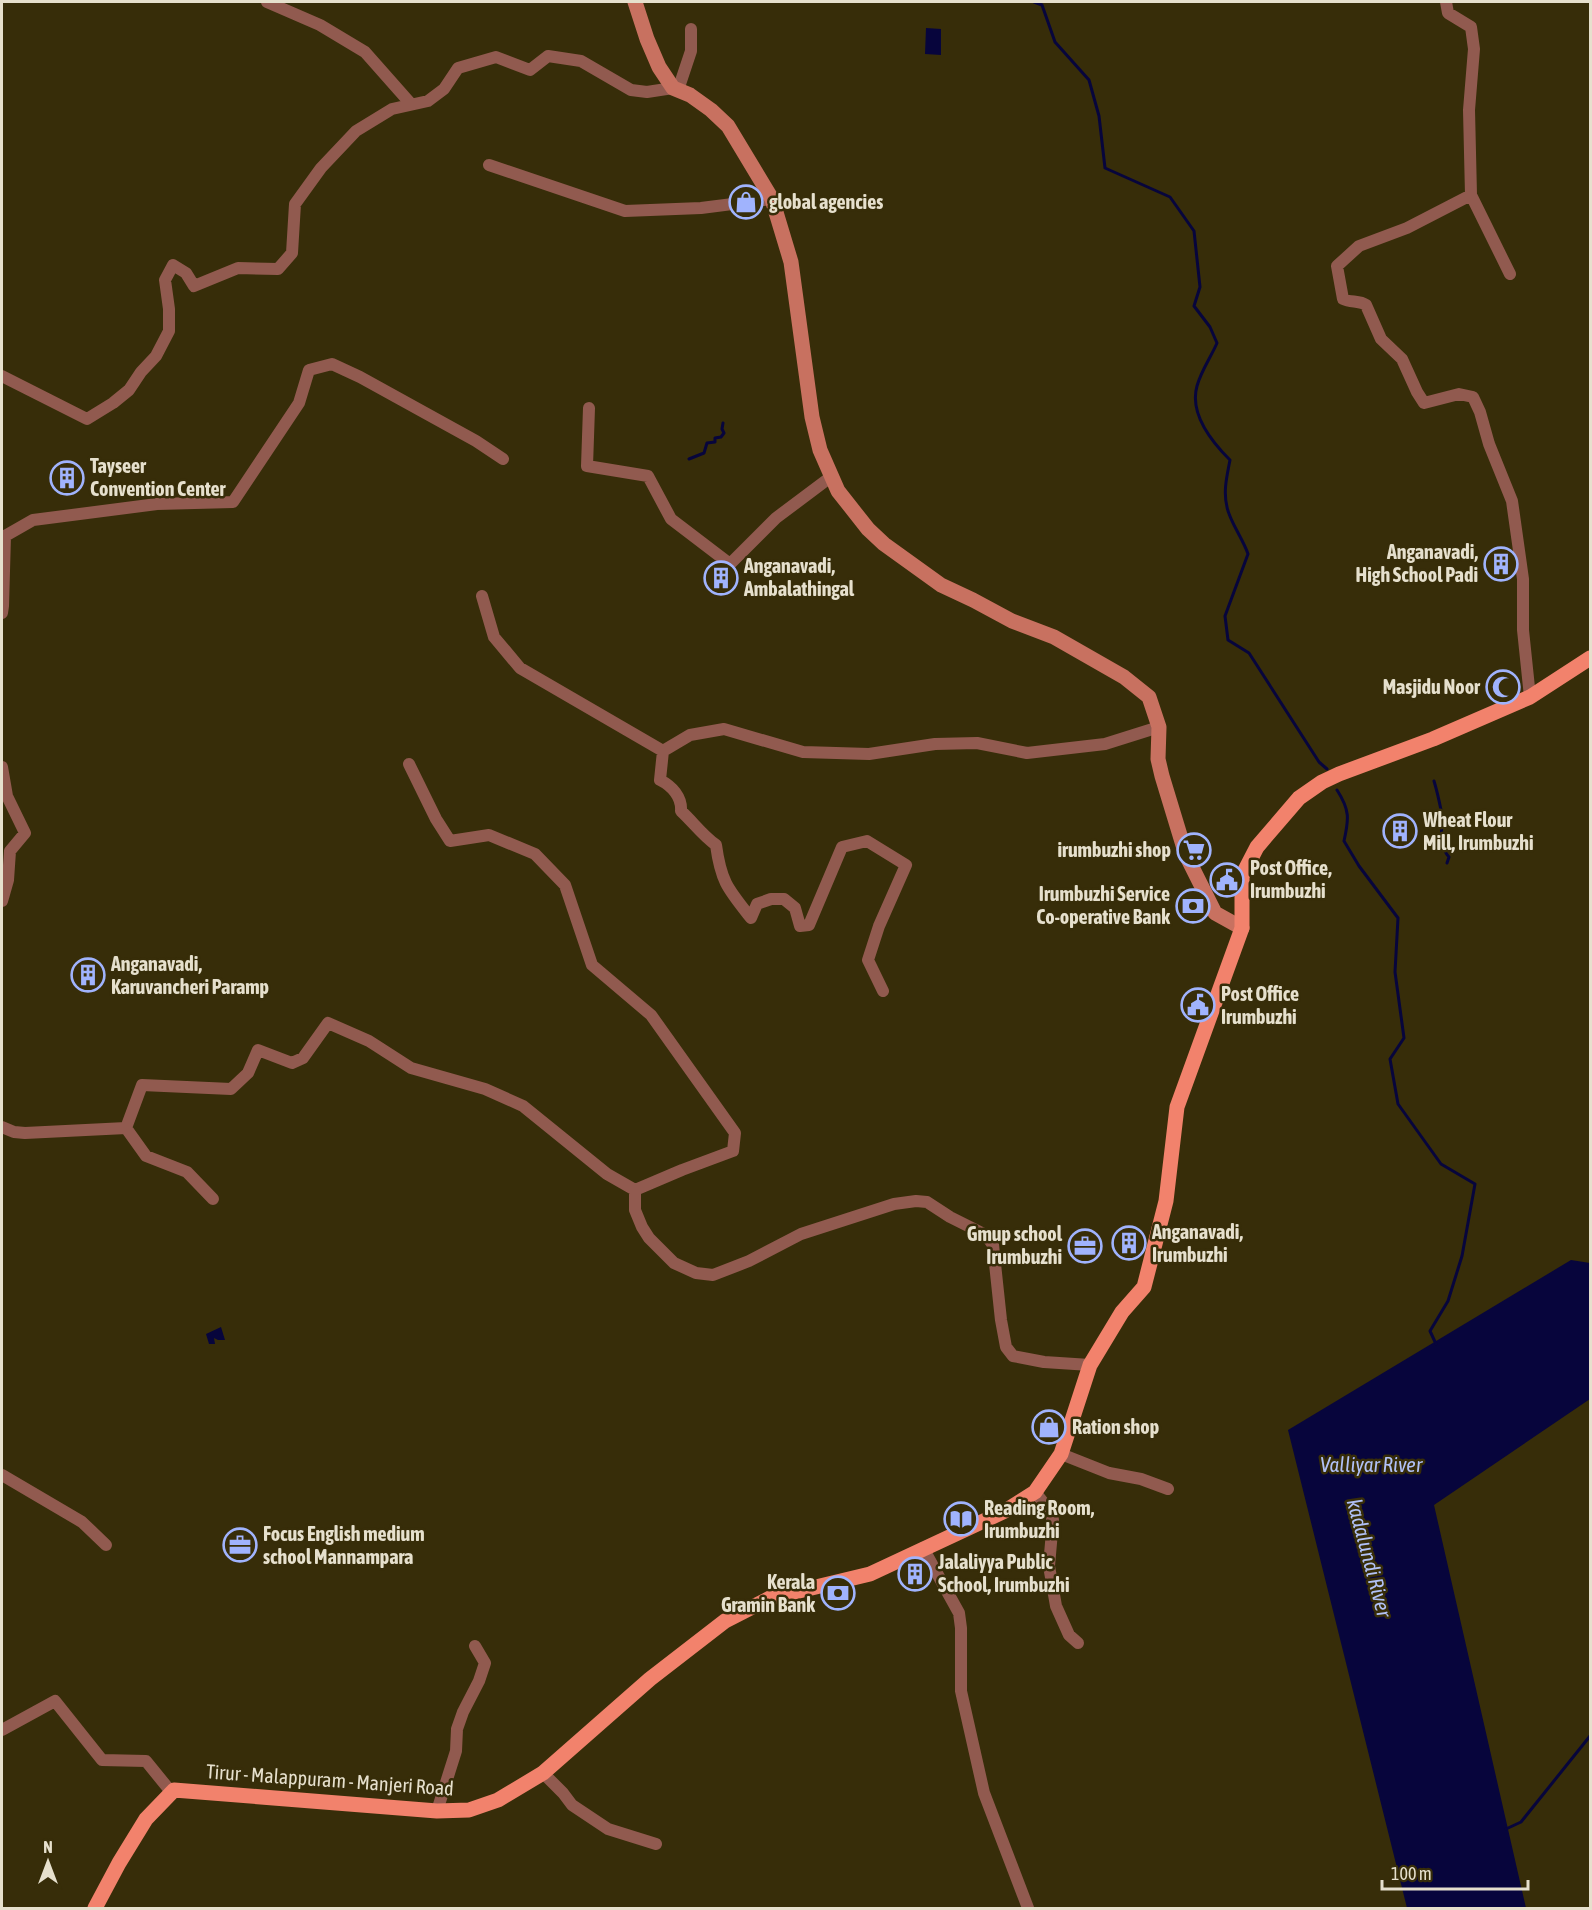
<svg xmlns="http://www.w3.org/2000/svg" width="1592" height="1910" font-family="'Asap Condensed',sans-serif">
  <rect width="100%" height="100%" fill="#372d09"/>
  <path fill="#07053c" d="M926 28 941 29V55L925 54Z
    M1571 1260 1590 1263V1399L1434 1505 1526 1908H1407L1288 1430Z
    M221 1327 225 1340H218L214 1338 215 1344H209L206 1334Z"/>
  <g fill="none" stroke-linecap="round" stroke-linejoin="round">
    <path stroke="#07053c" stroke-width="3" d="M1034 2 1042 5 1055 42 1089 80 1099 116 1105 168 1170 197 1194 231 1200 287 1194 306 1210 327 1217 343C1211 357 1201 371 1197 386 1189 414 1212 442 1230 460 1227 476 1223 491 1227 507 1229 520 1243 539 1248 554L1225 616 1228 640 1249 653 1319 762 1327 769
      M689 459 704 453 707 443 715 442V438L721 437 724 433 722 429 723 423
      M1434 781C1437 791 1439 800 1441 810 1443 825 1438 846 1449 857L1447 863
      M1337 790C1350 810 1349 819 1344 841L1359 866 1398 918 1395 972 1404 1038 1390 1059 1398 1104 1441 1164 1475 1184 1462 1256 1448 1301 1430 1331 1436 1344
      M1506 1829 1521 1822 1590 1736"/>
    <path stroke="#915a4f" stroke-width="12" d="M267 2 320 25 365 52 411 104
      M1446 2 1448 13 1471 27 1474 49 1469 110 1471 195 1407 228 1359 246 1337 266 1343 299C1351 303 1359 300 1366 305L1381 339 1402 359 1417 392 1424 403 1459 394 1473 397 1480 412 1489 444 1512 501 1523 579V630L1530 697
      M678 90 691 51V29
      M489 165 625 211 701 208 772 199
      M1471 195 1510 274
      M2 376 87 419 113 403 129 390 141 372 156 356 169 331V309L165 280 173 265 186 273 194 286 238 268 278 269 292 253 295 204 321 168 356 131 392 109 428 101 444 89 458 68 496 57 530 70 548 56 581 61 631 90 647 92 673 88
      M589 408 587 466 648 476 671 519 730 564 776 518 832 476
      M482 596 494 637 520 668 663 751
      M2 613 3 606 5 536 33 520 157 504 233 502 299 403 309 370 332 364 360 377 476 441 503 459
      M409 764 436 819 450 841 489 835 535 854 565 885 592 965 651 1015 735 1133 733 1151 682 1170 635 1190V1210L642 1227 649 1238 674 1263 696 1273 713 1275 749 1261 801 1234 894 1204 916 1201 927 1202 950 1217 986 1235 993 1245 1001 1320 1006 1347 1013 1356 1044 1362 1090 1365
      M2 767 7 796 25 833 10 851 8 880 2 901
      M883 991 868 960 879 926 906 865 867 841 842 847 809 925 800 926 795 908 784 899H771L757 904 751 918C728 889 721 882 716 845 702 835 693 822 681 811 682 797 672 786 660 780L663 751 690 735 724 729 803 752 869 754 935 744 977 743 1027 753 1105 744 1159 727
      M2 1127 14 1132 25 1133 126 1128 142 1085 231 1089 248 1073 258 1050 292 1063 303 1058 328 1023 369 1041 411 1068 485 1089 523 1106 607 1174 635 1190
      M126 1128 146 1156 187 1172 213 1199
      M1061 1454 1109 1473 1141 1479 1168 1489
      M2 1475 82 1522 106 1545
      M1035 1492 1046 1506 1053 1520 1049 1566 1056 1606 1069 1635 1078 1643
      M923 1548 959 1613 961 1628V1691L984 1793 1028 1908
      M2 1730 55 1701 102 1760 146 1761 172 1793
      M543 1773 563 1793 572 1805 608 1829 656 1844
      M437 1811 456 1751 457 1729 463 1712 479 1681 485 1663 475 1646"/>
    <path stroke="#c87160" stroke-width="15" d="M635 2 647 39 659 67 673 88 690 95 711 110 728 126 772 199 791 262 812 417 820 450 838 491 868 529 884 544 941 585 973 600 1012 621 1054 637 1124 677 1149 697 1159 727 1158 759 1162 776 1186 855 1215 913 1242 928"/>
    <path stroke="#f2826c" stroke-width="15" d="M95 1908 119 1863 146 1819 174 1790 437 1811 469 1810 498 1800 543 1773 650 1679 725 1621 770 1598 870 1574 1005 1511 1035 1492 1061 1454 1090 1365 1122 1312 1144 1287 1166 1201 1177 1107 1242 928V876L1257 847 1299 798 1322 782 1339 774 1433 739 1530 697 1590 658"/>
  </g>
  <defs>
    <symbol id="shop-ring" viewBox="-11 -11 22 22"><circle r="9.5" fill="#372d09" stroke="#a0b3fd" stroke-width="1.5"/><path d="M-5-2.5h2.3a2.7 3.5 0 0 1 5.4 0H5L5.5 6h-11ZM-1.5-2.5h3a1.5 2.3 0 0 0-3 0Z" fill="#a0b3fd"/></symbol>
    <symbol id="building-ring" viewBox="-11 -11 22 22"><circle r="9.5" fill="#372d09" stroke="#a0b3fd" stroke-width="1.5"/><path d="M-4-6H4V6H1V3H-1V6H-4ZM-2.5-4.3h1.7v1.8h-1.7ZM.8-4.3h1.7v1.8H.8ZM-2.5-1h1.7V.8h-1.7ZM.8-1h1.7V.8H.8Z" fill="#a0b3fd"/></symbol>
    <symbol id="mosque-ring" viewBox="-11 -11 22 22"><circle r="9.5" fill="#372d09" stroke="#a0b3fd" stroke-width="1.5"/><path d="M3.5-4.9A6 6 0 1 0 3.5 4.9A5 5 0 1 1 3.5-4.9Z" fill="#a0b3fd"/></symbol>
    <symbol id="supermarket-ring" viewBox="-11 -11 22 22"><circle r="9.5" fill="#372d09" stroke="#a0b3fd" stroke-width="1.5"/><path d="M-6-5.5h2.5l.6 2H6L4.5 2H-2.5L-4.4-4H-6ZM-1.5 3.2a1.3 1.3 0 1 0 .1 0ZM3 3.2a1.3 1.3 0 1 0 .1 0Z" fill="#a0b3fd"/></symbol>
    <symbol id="civic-ring" viewBox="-11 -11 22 22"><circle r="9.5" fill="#372d09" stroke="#a0b3fd" stroke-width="1.5"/><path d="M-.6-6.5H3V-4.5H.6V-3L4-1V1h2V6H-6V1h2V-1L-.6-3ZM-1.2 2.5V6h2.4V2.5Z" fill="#a0b3fd"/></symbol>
    <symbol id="bank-ring" viewBox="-11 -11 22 22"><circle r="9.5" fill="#372d09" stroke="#a0b3fd" stroke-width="1.5"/><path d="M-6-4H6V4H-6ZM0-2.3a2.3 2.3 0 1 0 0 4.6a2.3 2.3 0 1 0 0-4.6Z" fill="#a0b3fd"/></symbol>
    <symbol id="office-ring" viewBox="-11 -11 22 22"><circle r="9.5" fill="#372d09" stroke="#a0b3fd" stroke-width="1.5"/><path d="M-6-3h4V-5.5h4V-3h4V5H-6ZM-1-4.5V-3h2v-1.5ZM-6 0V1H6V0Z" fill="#a0b3fd"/></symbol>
    <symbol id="library-ring" viewBox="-11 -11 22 22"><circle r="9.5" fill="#372d09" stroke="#a0b3fd" stroke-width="1.5"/><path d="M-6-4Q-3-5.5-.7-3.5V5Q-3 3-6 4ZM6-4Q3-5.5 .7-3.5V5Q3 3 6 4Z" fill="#a0b3fd"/></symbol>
  </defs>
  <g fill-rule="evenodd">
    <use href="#shop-ring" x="727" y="183" width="38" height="38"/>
    <use href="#building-ring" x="48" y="459" width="38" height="38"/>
    <use href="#building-ring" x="1482" y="545" width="38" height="38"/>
    <use href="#building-ring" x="702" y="559" width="38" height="38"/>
    <use href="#mosque-ring" x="1484" y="668" width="38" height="38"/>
    <use href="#building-ring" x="1381" y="812" width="38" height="38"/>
    <use href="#supermarket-ring" x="1175" y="831" width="38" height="38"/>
    <use href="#civic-ring" x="1208" y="861" width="38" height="38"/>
    <use href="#bank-ring" x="1174" y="887" width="38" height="38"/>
    <use href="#building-ring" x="69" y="956" width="38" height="38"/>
    <use href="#civic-ring" x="1179" y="986" width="38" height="38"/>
    <use href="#building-ring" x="1110" y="1224" width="38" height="38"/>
    <use href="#office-ring" x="1066" y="1227" width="38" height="38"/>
    <use href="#shop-ring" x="1030" y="1408" width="38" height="38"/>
    <use href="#library-ring" x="942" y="1500" width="38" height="38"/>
    <use href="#office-ring" x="221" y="1526" width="38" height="38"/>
    <use href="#building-ring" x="896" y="1555" width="38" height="38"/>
    <use href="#bank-ring" x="819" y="1574" width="38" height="38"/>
  </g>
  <g text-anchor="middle" stroke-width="5" stroke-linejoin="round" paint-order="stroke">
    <g font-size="20" font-weight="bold" fill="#e6e0cd" stroke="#372d09" text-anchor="start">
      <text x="769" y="209">global agencies</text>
      <text x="90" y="473">Tayseer<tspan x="90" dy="23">Convention Center</tspan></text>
      <text x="1478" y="559" text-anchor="end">Anganavadi,<tspan x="1478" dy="23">High School Padi</tspan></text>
      <text x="744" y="573">Anganavadi,<tspan x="744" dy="23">Ambalathingal</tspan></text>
      <text x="1480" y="694" text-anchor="end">Masjidu Noor</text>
      <text x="1423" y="827">Wheat Flour<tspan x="1423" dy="23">Mill, Irumbuzhi</tspan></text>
      <text x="1171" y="857" text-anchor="end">irumbuzhi shop</text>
      <text x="1250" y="875">Post Office,<tspan x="1250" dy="23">Irumbuzhi</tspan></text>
      <text x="1170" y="901" text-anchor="end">Irumbuzhi Service<tspan x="1170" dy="23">Co-operative Bank</tspan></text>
      <text x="111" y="971">Anganavadi,<tspan x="111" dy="23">Karuvancheri Paramp</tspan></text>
      <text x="1221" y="1001">Post Office<tspan x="1221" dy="23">Irumbuzhi</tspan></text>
      <text x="1152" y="1239">Anganavadi,<tspan x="1152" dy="23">Irumbuzhi</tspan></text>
      <text x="1062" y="1241" text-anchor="end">Gmup school<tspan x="1062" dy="23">Irumbuzhi</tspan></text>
      <text x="1072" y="1434">Ration shop</text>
      <text x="984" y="1515">Reading Room,<tspan x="984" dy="23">Irumbuzhi</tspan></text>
      <text x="263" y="1541">Focus English medium<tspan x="263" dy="23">school Mannampara</tspan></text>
      <text x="938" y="1569">Jalaliyya Public<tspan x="938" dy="23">School, Irumbuzhi</tspan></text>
      <text x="815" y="1589" text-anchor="end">Kerala<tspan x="815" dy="23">Gramin Bank</tspan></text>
    </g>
    <g font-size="20" fill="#e6e0cd" stroke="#372d09">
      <text transform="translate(330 1780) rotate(4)" y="7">Tirur - Malappuram - Manjeri Road</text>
    </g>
    <g font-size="21" font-style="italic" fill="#b1c1f7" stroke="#372d09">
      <text x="1371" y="1472">Valliyar River</text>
      <text transform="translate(1369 1558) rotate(75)" y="7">kadalundi River</text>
    </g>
  </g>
  <rect width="1592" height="1910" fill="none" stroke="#e6e0cd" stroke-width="6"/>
  <g transform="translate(48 1862)" stroke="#372d09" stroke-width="4.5" paint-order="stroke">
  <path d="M0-4.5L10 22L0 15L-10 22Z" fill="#e6e0cd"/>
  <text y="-9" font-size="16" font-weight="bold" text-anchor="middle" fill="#e6e0cd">N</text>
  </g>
  <path d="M1382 1880v9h146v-9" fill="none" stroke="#e6e0cd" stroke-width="3"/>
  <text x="1391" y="1880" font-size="18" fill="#e6e0cd" stroke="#372d09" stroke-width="4.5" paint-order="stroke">100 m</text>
</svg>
